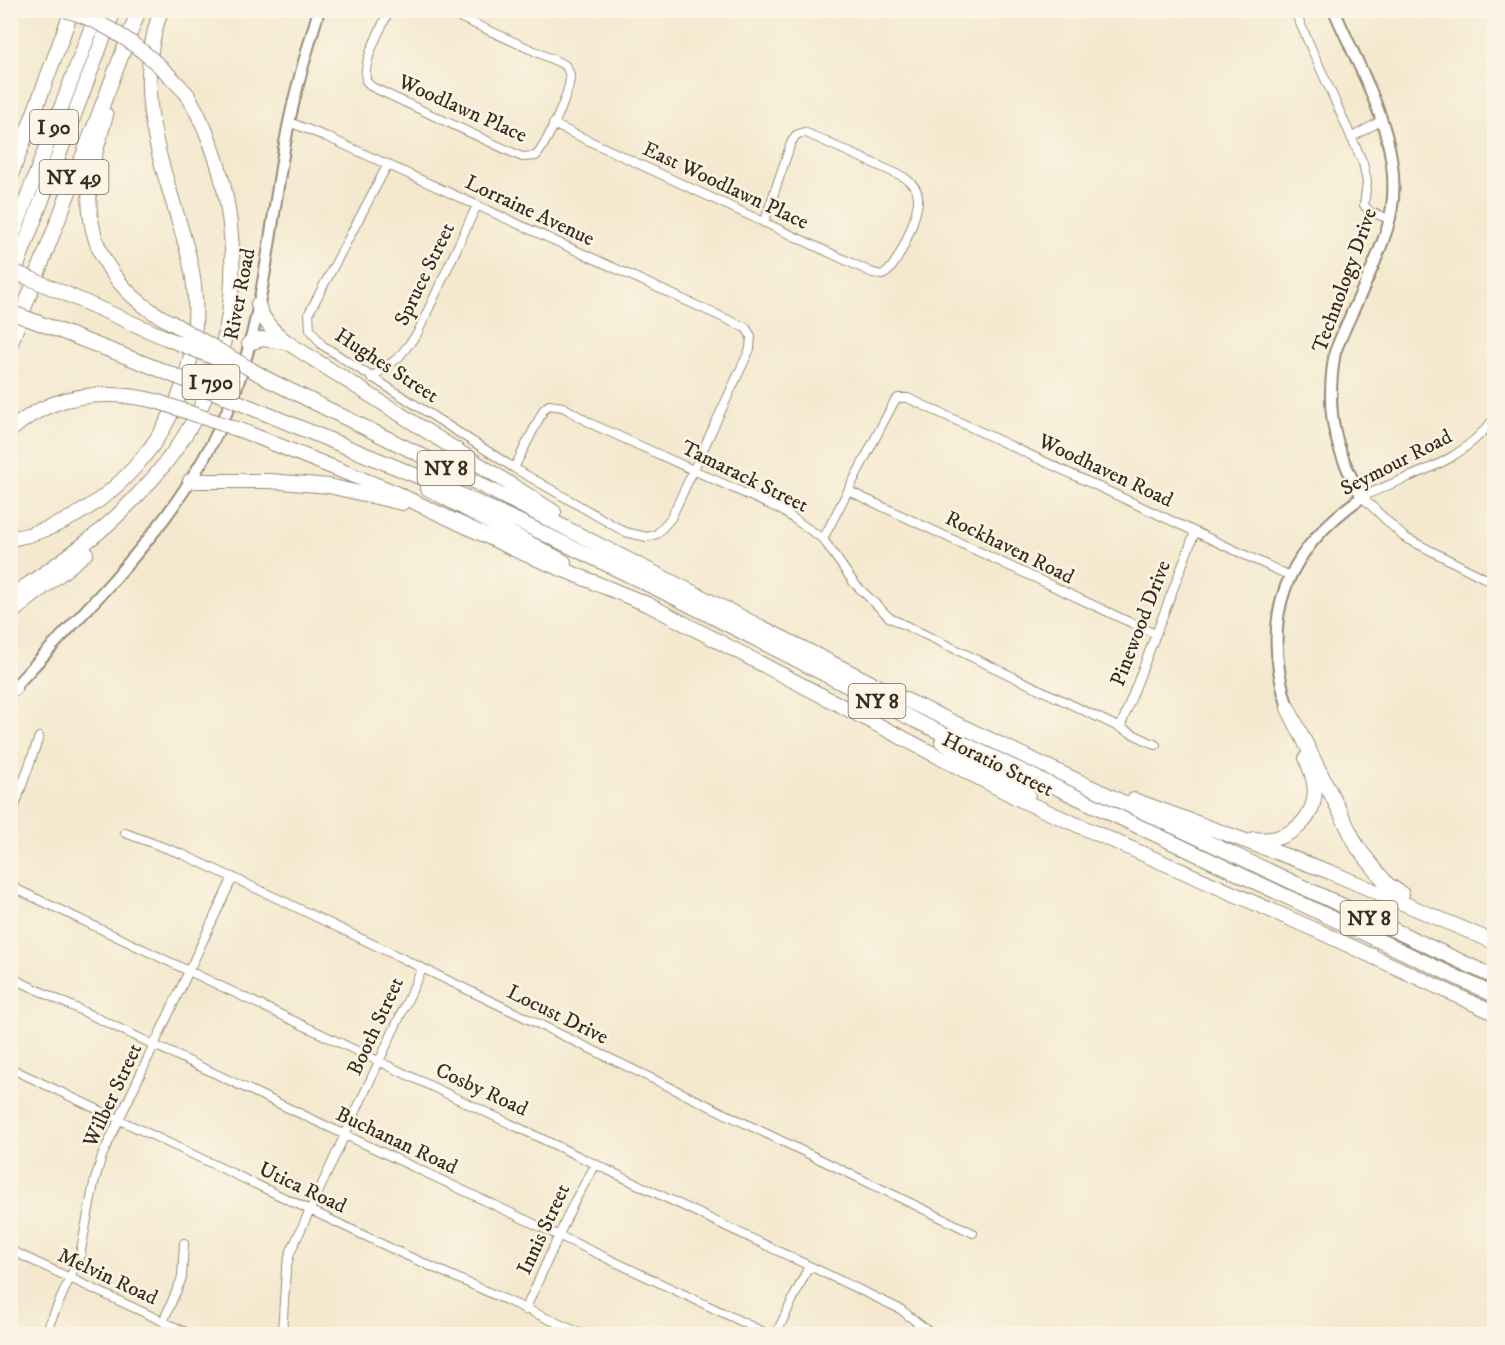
<svg xmlns="http://www.w3.org/2000/svg" width="1505" height="1345" font-family="'IM FELL DW Pica',serif">
  <rect width="100%" height="100%" fill="#fcf5e5"/>
  <filter id="ink" filterUnits="userSpaceOnUse"><feTurbulence type="fractalNoise" baseFrequency=".0167" numOctaves="2"/><feDisplacementMap in="SourceGraphic" scale="12" xChannelSelector="R" yChannelSelector="G"/><feConvolveMatrix kernelMatrix="1 2 1 2 8 2 1 2 1" color-interpolation-filters="sRGB"/></filter>
  <filter id="wash" filterUnits="userSpaceOnUse"><feTurbulence type="fractalNoise" baseFrequency=".008" numOctaves="4" result="noise"/><feDisplacementMap in="SourceGraphic" scale="24" xChannelSelector="R" yChannelSelector="G"/><feGaussianBlur stdDeviation="1.35" result="paint"/><feColorMatrix in="noise" values="0 0 0 0 0 0 0 0 0 0 0 0 0 0 0 0 0 1.4 0 .05"/><feComposite in="paint" operator="in"/></filter>
  <g filter="url(#wash)">
    <rect width="100%" height="100%" fill="#f4e9cf"/>
  </g>
  <g filter="url(#ink)">
    <g fill="none" stroke-linecap="round" stroke-linejoin="round">
      <defs>
        <path id="street" d="M389 10C380 32 363 58 366 81L372 87 522 157 536 156C547 143 569 95 570 78 570 72 568 70 565 65L444 10
          M1294 10 1363 163 1367 182 1364 205 1370 212 1390 219
          M289 122 327 137 746 328 751 336 750 349 671 518 657 534 647 537 625 532 514 468 322 345 310 329 309 313 388 164
          M553 124 873 273 882 275C897 271 920 212 918 196 917 187 910 182 904 177L804 132 796 135 791 143 764 223
          M1351 138 1382 120
          M371 378 399 357 417 334 477 205
          M1494 419C1455 468 1415 471 1362 497L1404 537 1494 583
          M514 468 544 409 549 405 563 407 592 424 781 510 823 539 854 583 890 618 1156 745
          M849 491 1155 634
          M823 539 894 402 898 398H908L1290 576
          M1120 728 1195 532
          M10 820 39 737
          M125 833 182 854 285 902 973 1233
          M10 886 900 1309 932 1334
          M10 977 768 1334
          M10 1068 401 1253 582 1334
          M10 1250 190 1334
          M525 1310 574 1202 596 1164
          M163 1322 182 1278 184 1243
          M45 1334 80 1255 94 1183 102 1156 233 877
          M282 1334 286 1270 290 1253 422 969
          M776 1334 809 1266"/>
        <path id="secondary" d="M10 692C100 592 201 504 242 371 265 297 272 218 285 143 293 98 306 54 319 10
          M1288 708C1259 616 1285 551 1362 497 1333 447 1325 409 1335 352 1351 311 1374 271 1387 229 1411 153 1363 78 1334 10"/>
        <path id="highway" d="M106 115C100 137 92 160 90 182 84 247 117 295 172 323
          M10 178 72 10
          M10 243 98 10
          M10 284 114 10
          M64 293 166 338
          M258 304C263 322 274 332 288 343L554 512
          M50 327 161 370
          M249 343 262 339 286 342
          M10 345 139 10
          M269 380 467 478 891 693 1494 977
          M257 410 439 485 520 522 676 598 914 720 1494 995
          M10 431C51 393 104 389 156 401
          M245 432 389 490 518 551 649 605 1023 801 1318 931 1494 1013
          M190 481H270L329 486 402 503
          M427 488 564 562
          M10 539C58 531 103 503 134 468 186 411 207 332 189 257 167 172 129 100 161 10
          M10 597C53 567 96 539 132 501 162 471 191 432 207 393 247 298 239 182 187 94
          M10 614 86 553
          M10 686 14 689
          M1288 708 1358 848 1387 884 1402 894
          M942 742 1028 794
          M1134 800 1330 872 1494 942
          M1254 839C1281 843 1309 827 1314 799 1317 785 1311 771 1306 758"/>
      </defs>
      <use href="#street" stroke="#988a76" stroke-width="10"/>
      <use href="#secondary" stroke="#988a76" stroke-width="14"/>
      <use href="#highway" stroke="#988a76" stroke-width="16"/>
      <use href="#street" stroke="#fff" stroke-width="8"/>
      <use href="#secondary" stroke="#fff" stroke-width="10"/>
      <use href="#highway" stroke="#fff" stroke-width="14"/>
      <defs>
        <path id="highway-bridge" d="M66 10C114 24 154 57 187 94
          M10 270 64 293
          M10 312 50 327
          M172 323 269 380
          M166 338 225 362
          M161 370 257 410
          M156 401 245 432"/>
      </defs>
      <use href="#highway-bridge" stroke="#988a76" stroke-width="16" stroke-linecap="butt"/>
      <use href="#highway-bridge" stroke="#fff" stroke-width="14"/>
    </g>
  </g>
  <g text-anchor="middle" stroke-width="5" stroke-linejoin="round" paint-order="stroke">
    <g fill="#fcf5e5" stroke="#75675a" stroke-width="1.5">
      <rect x="30" y="110" width="48" height="34" rx="4.5"/>
      <rect x="39.5" y="160" width="69" height="34" rx="4.5"/>
      <rect x="182.5" y="365" width="57" height="34" rx="4.5"/>
      <rect x="417.5" y="451" width="57" height="34" rx="4.5"/>
      <rect x="848.5" y="684" width="57" height="34" rx="4.5"/>
      <rect x="1340.5" y="901" width="57" height="34" rx="4.5"/>
    </g>
    <g font-size="20" font-weight="bold" fill="#3b2a1e">
      <text x="54" y="134">I 90</text>
      <text x="74" y="184">NY 49</text>
      <text x="211" y="389">I 790</text>
      <text x="446" y="475">NY 8</text>
      <text x="877" y="708">NY 8</text>
      <text x="1369" y="925">NY 8</text>
    </g>
    <g font-size="21" fill="#3b2a1e" stroke="#fcf5e5">
      <text transform="translate(463 108) rotate(24)" y="7">Woodlawn Place</text>
      <text transform="translate(726 185) rotate(25)" y="7">East Woodlawn Place</text>
      <text transform="translate(530 210) rotate(25)" y="7">Lorraine Avenue</text>
      <text transform="translate(424 274) rotate(-64)" y="7">Spruce Street</text>
      <text transform="translate(1344 280) rotate(-70)" y="7">Technology Drive</text>
      <text transform="translate(239 294) rotate(-79)" y="7">River Road</text>
      <text transform="translate(387 365) rotate(33)" y="7">Hughes Street</text>
      <text transform="translate(1396 462) rotate(-27)" y="7">Seymour Road</text>
      <text transform="translate(1106 470) rotate(25)" y="7">Woodhaven Road</text>
      <text transform="translate(745 476) rotate(26)" y="7">Tamarack Street</text>
      <text transform="translate(1010 547) rotate(26)" y="7">Rockhaven Road</text>
      <text transform="translate(1140 623) rotate(-69)" y="7">Pinewood Drive</text>
      <text transform="translate(998 764) rotate(26)" y="7">Horatio Street</text>
      <text transform="translate(558 1014) rotate(26)" y="7">Locust Drive</text>
      <text transform="translate(375 1026) rotate(-65)" y="7">Booth Street</text>
      <text transform="translate(482 1089) rotate(25)" y="7">Cosby Road</text>
      <text transform="translate(112 1095) rotate(-65)" y="7">Wilber Street</text>
      <text transform="translate(397 1140) rotate(25)" y="7">Buchanan Road</text>
      <text transform="translate(303 1187) rotate(25)" y="7">Utica Road</text>
      <text transform="translate(543 1229) rotate(-65)" y="7">Innis Street</text>
      <text transform="translate(108 1276) rotate(25)" y="7">Melvin Road</text>
    </g>
  </g>
  <rect width="1505" height="1345" fill="none" stroke="#fcf5e5" stroke-width="36"/>
</svg>
